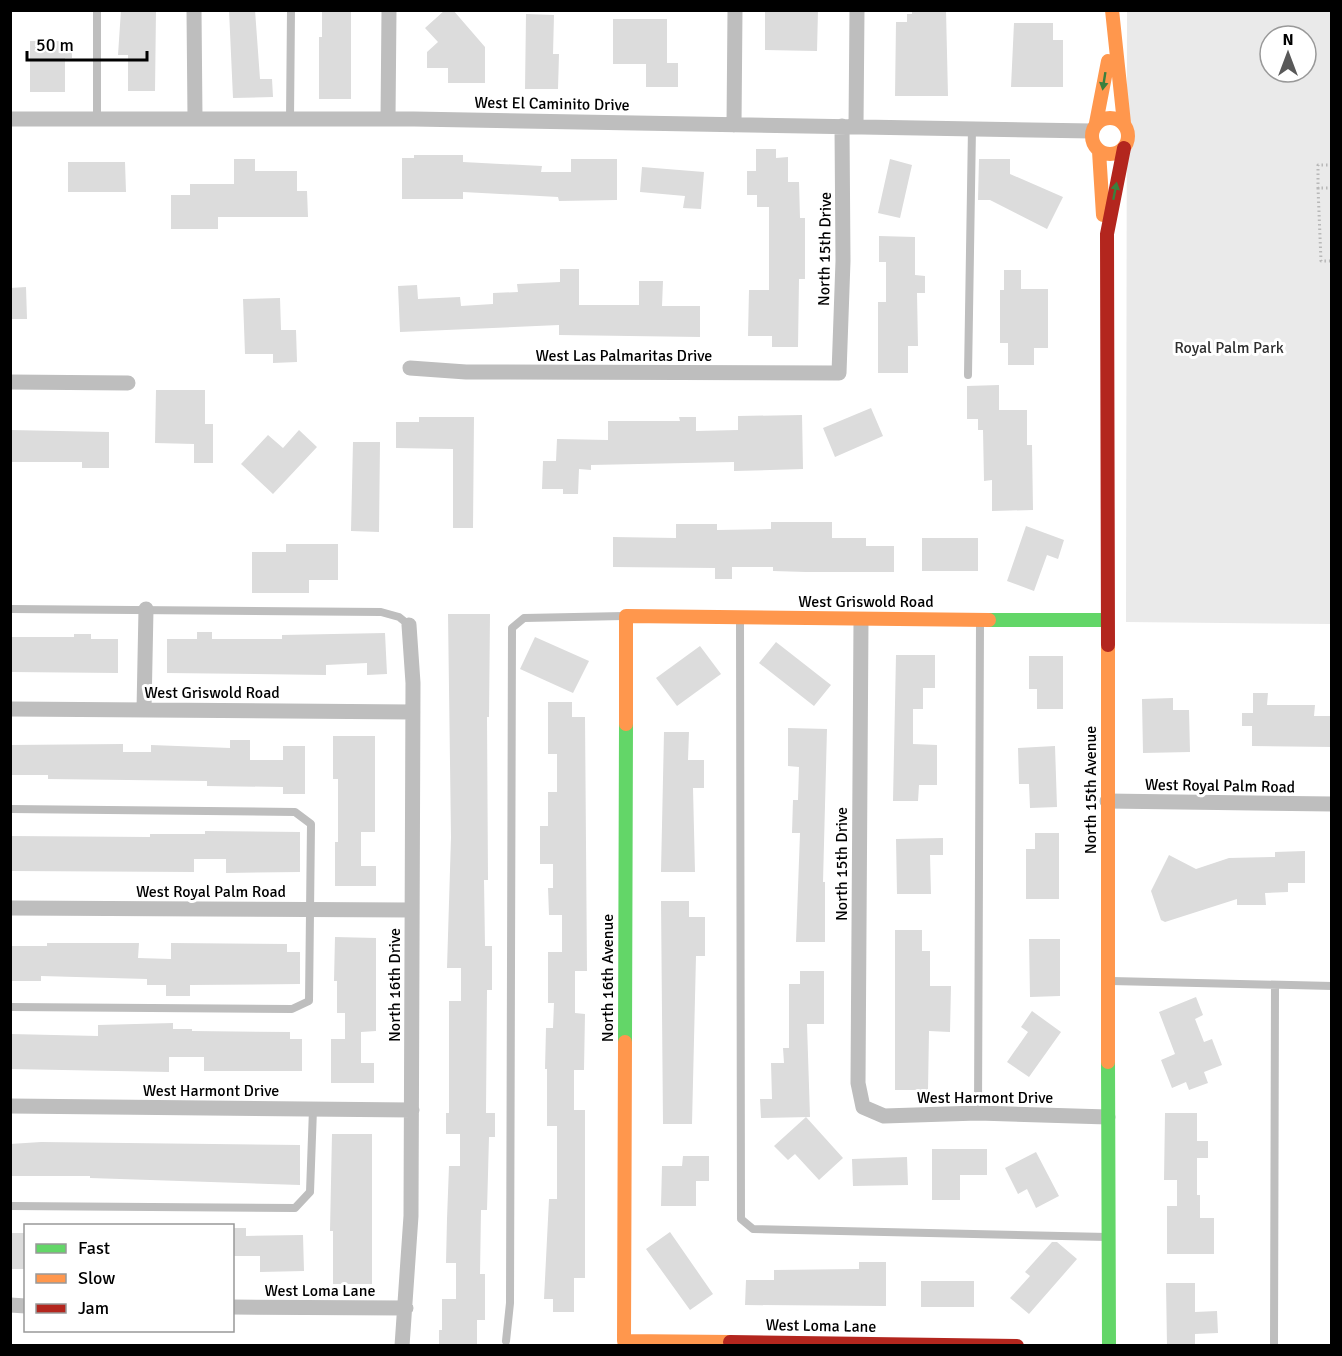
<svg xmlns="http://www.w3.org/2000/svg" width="1342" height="1356" font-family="Signika,sans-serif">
  <rect width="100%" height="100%" fill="#fff"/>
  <path fill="#eaeaea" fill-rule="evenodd" d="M1127 11H1331V624L1126 622ZM1270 36H1306V72H1270Z"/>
  <path fill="#dcdcdc" d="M121 10H156L155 91H128V55H118Z
    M229 10H255L260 79H272L273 97 233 98Z
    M322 10H351V99H319V37H322Z
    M445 10H453L485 47V83H448V68H427V52L438 42 425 28Z
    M765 10H818L817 51 765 50Z
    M912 10H946L948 96H895L896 22H907V14H912Z
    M526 14 554 15 553 54H559L558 89H525Z
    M613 19H667V63H678V87H646V64H613Z
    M1014 23H1053V40H1063V87H1011Z
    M30 41H72V58H65V92H30Z
    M756 149H776V158L788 157V182H799L800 218H805V279H799L798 347H772V336H748L749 290H769V207H757V195H747V171H756Z
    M414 155H463V162L542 166 541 172H571V159H617V200L559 201 558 197 463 192V199H402V158H414Z
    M234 159H255V171H297V191H307L308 217H218V229H171V195H190V184H234Z
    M890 159 912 165 900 218 878 213Z
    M979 159H1010V174L1063 197 1047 229 990 200H978Z
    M68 162H125L126 192H68Z
    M642 167 704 172 701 209 683 208 685 196 640 192Z
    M879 236 915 237V275L925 276V293H917L918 346H908V373H878V302H886V262H879Z
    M560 269H579V305H639V281H663L662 306H700V337L559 335V325L400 332 398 286 417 285 418 299 460 297 461 306 493 304V293L518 292 517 284 560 282Z
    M1004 270H1021V289H1048V348H1034V365H1008V343H1000V290H1004Z
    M26 287 27 319H10V288Z
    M280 298 281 330H296L297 362 273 363V354H245L243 299Z
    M999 385V410H1027V445H1032L1033 510 992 511V480L984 481 983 430H978V419H967V386Z
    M156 390H205V424H213V463H194V444L155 443Z
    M871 408 883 436 835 457 823 428Z
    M802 415 803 469 734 471V462L591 465V470L579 469 578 494H563V489H542L543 461H556L557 439 608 440V421H680L679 417H696V431L738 430V416Z
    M419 417H474L473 528H453V449L396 448V422H419Z
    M10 430 109 432V468H82V462H10Z
    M299 430 317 447 273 494 241 464 268 435 283 448Z
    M353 442H380L379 532 351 531Z
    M771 522H832V538H866V546H894V572H806L773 571V567H732V579H715V568L613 567V537L676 538V524H717V530L771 529Z
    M1026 526 1064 540 1058 559 1047 555 1034 591 1007 581Z
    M922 538H978V571H922Z
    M286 544H338V580H309V593H252V552H286Z
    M448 614H490L489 717H487L488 880H484L485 946H492V990H487L486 1113H495V1137H489L487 1210H481L480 1274H485V1320H477V1346H439V1330H442V1299H456V1263H446L447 1219 449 1166H460V1134H446V1113H449V1001H461V968H447L451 837Z
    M197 632H212V639H282V635L385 633 387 674 367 675V663L326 665V675L167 673V639H197Z
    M74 634H91V639H118V673L10 672V637H74Z
    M535 637 589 661 573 693 520 669Z
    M776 642 831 685 814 706 759 663Z
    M700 646 721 674 677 706 656 678Z
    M896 655H935V688H923V709H913V744L937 745V785H919L918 801H893Z
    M1029 656H1063V709H1037V689H1029Z
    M1253 693H1268L1267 705H1315L1314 716H1332V747L1252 746V726H1242V713H1253Z
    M1173 698V710H1189L1190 752 1143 753 1142 699Z
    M548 702H572V717H585L587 971H575V1013L585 1014 584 1070H574V1110H585V1278H574V1312H553V1299H544L549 1199H557V1126H547V1069H545L546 1028H553L554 1003H548V952H562V915H549L548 888H553V864H540V826H548V792H557V754H548Z
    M788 728 827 729 823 882H825V942H796L800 833H792L793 800H798L799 767 788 766Z
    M664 732H689L688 760H704V788H693L695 872H661Z
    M333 736H375V832H361V866H376V886H335V842H338V779H333Z
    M230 740H250V760H283V746H305V794H283V787L207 786V781L48 779V775H10V745L123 744V752H151V745L230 748Z
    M1055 746 1057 807 1030 808 1029 784H1019L1018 748Z
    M205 831 300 832V872L226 873V859H194V872L10 871V836L150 837V834H205Z
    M1035 833H1059V899H1026V849H1035Z
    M943 838V855H930L931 894H897L896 839Z
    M1305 851V883H1288V892L1265 893 1266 905H1237V899L1165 922 1161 920 1151 891 1169 855 1196 869 1229 858 1275 857V852Z
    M661 901H689V917H705V956H696L692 1124H663Z
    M895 930H922V951H930V986H951L950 1032 929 1031 928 1090H895Z
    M335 937 376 938V1031L361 1032V1063H374V1083H331V1039H345V1013H337V981H334Z
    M1029 939H1060V996L1030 997Z
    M47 943H139L138 958 171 959V943L287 944V952H300V984L190 985V996H166V985H147V979L41 976V981H10V946H47Z
    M800 971H824V1024H807L810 1117 761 1118 760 1099H772L771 1063H784L783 1048H789V984H800Z
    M1196 997 1203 1015 1195 1019 1204 1042 1212 1039 1222 1065 1204 1072 1208 1083 1189 1090 1186 1082 1172 1088 1161 1060 1175 1054 1159 1012Z
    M1032 1011 1061 1032 1029 1077 1007 1062 1028 1032 1021 1027Z
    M173 1023V1029H192V1031L290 1032V1039H302V1071H204V1057H169V1072L10 1069V1034L98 1036V1025Z
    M1165 1113H1197V1141H1208V1158H1197V1195H1200V1218H1214V1254H1167V1206H1177V1180H1164Z
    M806 1117 843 1158 819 1180 795 1154 788 1160 774 1146Z
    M332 1134H372V1284H333V1231H330Z
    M41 1142 300 1145V1185L90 1178V1176H10V1144Z
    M932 1149H987V1175H960V1200H932Z
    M1036 1152 1059 1196 1036 1208 1027 1189 1018 1194 1005 1168Z
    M683 1156H709V1181H696V1206H661L662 1166H682Z
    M907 1157 908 1185 853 1186 852 1159Z
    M232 1228H246V1236L303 1235 304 1271 260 1272V1256H232Z
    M670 1232 713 1294 690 1310 646 1249Z
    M10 1233H26V1269H10Z
    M1052 1242H1057L1077 1259 1029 1314 1010 1298 1030 1276 1025 1272Z
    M859 1262H886V1306L745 1305 746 1280H774V1270L859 1269Z
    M921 1281H974V1307H921Z
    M1166 1283H1195V1312L1217 1311 1218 1333 1195 1334V1346H1167Z"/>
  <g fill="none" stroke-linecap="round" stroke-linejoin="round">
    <path stroke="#b8b8b8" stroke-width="3" stroke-dasharray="1.5 3" stroke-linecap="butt" d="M1332 165H1318V188H1332
      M1318 188 1321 261H1332"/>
    <path stroke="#bebebe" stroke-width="8" d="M97 10V118
      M290 119 291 10
      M968 375 972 128
      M10 609 381 612 399 617 409 625
      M740 620 741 1219 753 1229 1107 1237
      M10 809 295 812 311 824 309 1001 292 1009 10 1007
      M1111 981 1332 986
      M978 1113 980 623
      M10 1206 295 1208 310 1192 313 1109
      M506 1341 510 1303 512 628 524 618 624 616
      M1274 1346 1275 985"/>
    <path stroke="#bebebe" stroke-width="15" d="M194 10 195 118
      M10 119H414L1092 131
      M388 119 389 10
      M734 125 735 10
      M856 126 857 10
      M410 368 466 372 839 373 843 261 842 126
      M10 382 128 383
      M861 620 858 1083 863 1107 884 1116 978 1113 1108 1117
      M10 709 413 712
      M144 710 146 609
      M1107 801 1332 804
      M10 908 412 910
      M10 1106 412 1110
      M10 1305 26 1306
      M232 1307 406 1308
      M402 1346 411 1216 413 683 409 625"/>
    <path stroke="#63d668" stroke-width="14" d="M989 620H1106
      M625 1042 626 724
      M1108 1062 1109 1346"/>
    <path stroke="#ff974d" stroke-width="14" d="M1112 10 1124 123
      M1092 136a18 18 0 1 1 36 0a18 18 0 1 1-36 0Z
      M1096 123 1108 61
      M1099 151 1103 215
      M1108 645V1062
      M626 724V616L989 620
      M625 1042 624 1341 730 1342"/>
    <path stroke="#b3261e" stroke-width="14" d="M1108 645 1107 234 1124 148
      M730 1342 1017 1346"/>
  </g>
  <defs><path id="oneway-solid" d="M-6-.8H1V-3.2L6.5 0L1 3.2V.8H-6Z" transform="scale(1.5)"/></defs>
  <g fill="#3b803e">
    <use href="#oneway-solid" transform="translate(1104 81) rotate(99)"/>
    <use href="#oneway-solid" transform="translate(1115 191) rotate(-79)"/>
  </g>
  <g text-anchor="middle" stroke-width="6" stroke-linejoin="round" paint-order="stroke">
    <g font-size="16" fill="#000" stroke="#fff">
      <text transform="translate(552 103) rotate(1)" y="6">West El Caminito Drive</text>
      <text transform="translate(824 249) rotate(-89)" y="6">North 15th Drive</text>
      <text x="624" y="361">West Las Palmaritas Drive</text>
      <text x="866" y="607">West Griswold Road</text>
      <text x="212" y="698">West Griswold Road</text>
      <text transform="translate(1220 785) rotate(1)" y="6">West Royal Palm Road</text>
      <text transform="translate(1090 790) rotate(-90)" y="6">North 15th Avenue</text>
      <text transform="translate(841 864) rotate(-90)" y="6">North 15th Drive</text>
      <text x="211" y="897">West Royal Palm Road</text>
      <text transform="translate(607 978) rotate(-90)" y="6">North 16th Avenue</text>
      <text transform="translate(394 985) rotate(-90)" y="6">North 16th Drive</text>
      <text x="211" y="1096">West Harmont Drive</text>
      <text x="985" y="1103">West Harmont Drive</text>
      <text x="320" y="1296">West Loma Lane</text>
      <text transform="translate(821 1325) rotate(1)" y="6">West Loma Lane</text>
    </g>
    <g font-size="16" fill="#2f2f2f" stroke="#fff">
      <text x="1229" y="353">Royal Palm Park</text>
    </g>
  </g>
  <rect width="1342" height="1356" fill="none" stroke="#000000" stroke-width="24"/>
  <rect x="24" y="1224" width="210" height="108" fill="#ffffff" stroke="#999999" stroke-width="1.5"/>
  <rect x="36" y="1244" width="30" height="9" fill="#63d668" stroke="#999999" stroke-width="1.5"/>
  <text x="78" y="1254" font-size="18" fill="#000000">Fast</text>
  <rect x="36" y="1274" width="30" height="9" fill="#ff974d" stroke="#999999" stroke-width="1.5"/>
  <text x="78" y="1284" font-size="18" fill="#000000">Slow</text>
  <rect x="36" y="1304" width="30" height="9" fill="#b3261e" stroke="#999999" stroke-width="1.5"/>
  <text x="78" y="1314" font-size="18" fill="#000000">Jam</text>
  <g transform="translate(1288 54)"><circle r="28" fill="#ffffff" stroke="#999999" stroke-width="1.5"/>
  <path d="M0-4.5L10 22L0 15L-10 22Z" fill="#595959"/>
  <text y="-9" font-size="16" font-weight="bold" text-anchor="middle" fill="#000000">N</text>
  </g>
  <path d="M27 51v9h120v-9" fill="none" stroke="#000000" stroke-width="3"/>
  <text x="36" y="51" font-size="18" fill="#000000" stroke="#ffffff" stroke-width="4.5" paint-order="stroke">50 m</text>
</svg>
